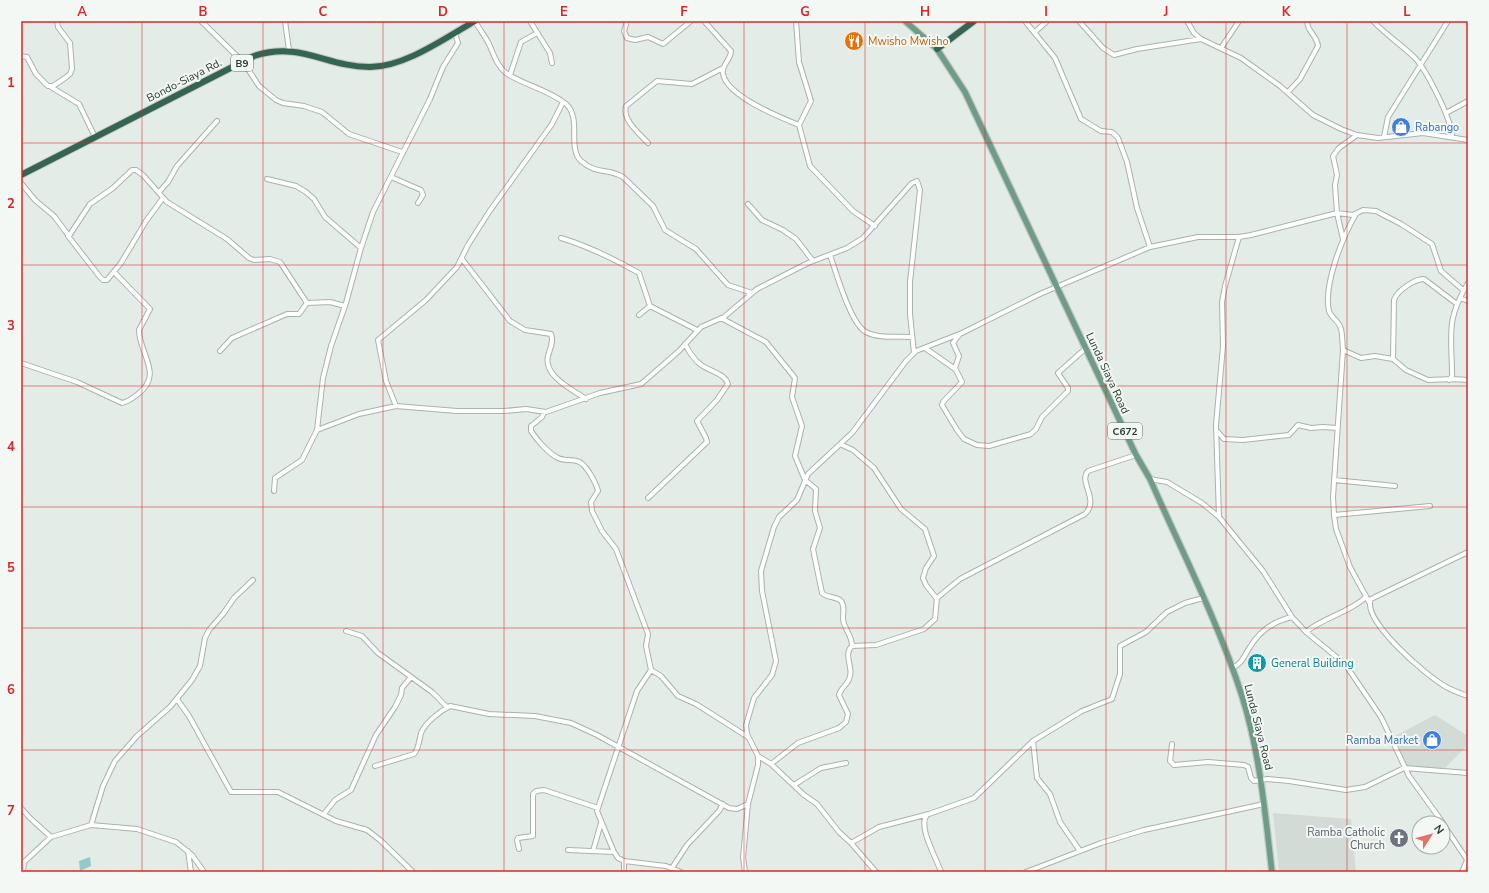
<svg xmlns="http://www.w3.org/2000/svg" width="1489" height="893" font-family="'Nunito Sans',sans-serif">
  <rect width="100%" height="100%" fill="#e4ece7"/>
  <path fill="#d2dbd5" d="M1435 715 1468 736V745L1443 770 1406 766 1395 736Z
    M1273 813 1351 819 1356 872H1279Z"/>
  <path fill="#93cac8" d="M90 857 91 866 80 871 79 861Z"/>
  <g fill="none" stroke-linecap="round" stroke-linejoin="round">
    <defs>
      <path id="minor" d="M201 21 244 63 259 86 276 100 283 103 304 106 322 112 349 134 402 152
        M285 21 289 50
        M475 21C479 29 485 36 489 44 494 55 497 66 506 73 523 85 548 89 566 104 582 118 567 148 581 161 597 175 608 168 623 177L653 206 665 230 696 249 728 285 752 293
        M530 21 550 53 552 63
        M627 21 624 31 627 38 635 40 648 37 663 44 691 21
        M704 21 731 51C731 60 721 65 723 74 727 96 779 117 799 125
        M796 21 799 62 811 101 799 125 810 166 853 211 875 226
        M1025 21 1055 58 1081 119 1101 131 1112 132 1118 138 1127 162 1137 208 1150 247
        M1079 21 1103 48 1114 55 1137 49 1201 39
        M1187 21 1194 33 1201 39 1241 58 1280 86 1313 115 1341 129 1357 135 1378 138 1423 133 1468 140
        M1373 21C1386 35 1402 45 1415 58 1427 71 1452 120 1452 137
        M1035 32 1047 21
        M1221 48 1239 21
        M21 56 27 57 36 74 48 86H53L65 78 70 74 72 69 70 43 58 27 57 21
        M510 75 521 42 537 33
        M51 87 79 104 95 137
        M1288 92 1300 79 1318 46C1317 35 1307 32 1307 21
        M1446 113 1468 101
        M1384 137 1388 117 1448 21
        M648 143C639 133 622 120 626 106L657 81 692 84 723 68
        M391 177 421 190 423 195 418 203
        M267 179 296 186 306 192 314 199 325 217 361 248
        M21 183 35 200 54 216 69 236 90 204 113 188 132 170H136L143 175 167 202 227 239 249 258 254 260 270 259 280 262 307 303 330 302 345 306
        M159 192 168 182 177 166 217 121
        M748 204 762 220 783 230 796 239 813 261
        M1356 214C1343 236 1323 285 1329 311 1331 317 1337 320 1340 326 1343 333 1342 343 1343 350L1333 497 1334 515 1336 529 1350 567 1369 602
        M68 236 100 277 103 280H107L121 263 146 221 163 198
        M561 238C588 246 614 259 639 273L650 306
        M1343 239 1337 213 1335 185 1337 175 1333 156 1339 148 1357 135
        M830 255C836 272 851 325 866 332 879 339 898 336 912 337
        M462 259 510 321 525 330 551 334C554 341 550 349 548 356 543 376 573 390 586 399
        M1460 298 1468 301
        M639 315 650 306 697 330
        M721 318 766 342 795 378 792 397 802 426 795 456 805 480 816 489 815 511 820 528 813 549 822 593C827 598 834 596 840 600 845 604 843 613 843 619 844 629 852 635 852 646
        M959 335 953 343 959 356 955 368 962 382 943 402 942 405 957 430 964 439 977 445 989 446 1031 434 1036 429 1042 417 1068 391V388L1058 373 1086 348
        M925 348 955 369
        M1343 350 1361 358 1375 356 1393 359 1406 370 1428 380 1453 379 1468 380
        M220 351 232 338 287 314H299L307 303
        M1393 359 1394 300C1397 291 1414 279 1424 279L1457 304
        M21 363 77 382 122 403C128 402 133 398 138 394 164 374 139 354 139 330L150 309 114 272
        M1449 380 1452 376C1452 335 1445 321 1468 283
        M396 406 386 381 378 340 426 300 457 267 468 245 489 212 552 124 563 102
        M544 412 542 417 531 426V431C537 440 548 453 558 458 564 461 570 459 577 461 586 463 596 483 598 491L591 502 592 511 602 531 616 549 648 634 646 646 651 670 637 691 597 811 614 852
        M317 430 323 378 331 346 346 303 361 248 373 212 430 99 443 67 458 43 455 33
        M1217 431 1224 439 1243 440 1289 435 1298 425 1311 428 1323 427 1337 428
        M840 444 853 450 874 468 901 509 925 529 934 556 926 568 923 578 926 585 937 599
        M1150 479 1167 482 1202 503 1219 517 1263 571 1292 617 1306 632 1345 664 1381 717 1409 776 1443 823
        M1334 480 1395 486
        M274 491 275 478 302 460 317 430 359 414 396 406 457 411H504L526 409 546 412 600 393 641 384 679 351 701 327 724 317 757 289 808 263 847 248 863 238 912 183 917 181 920 190 910 282V314L914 353
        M648 498 707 442 706 438 697 421 717 400 728 384C725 373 708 371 700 364 694 359 689 352 685 344
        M1334 515 1430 506
        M1219 517 1216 425 1223 346 1222 302 1225 286 1239 237
        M1468 552 1371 599C1361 620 1426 675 1443 685 1450 690 1459 693 1468 696
        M346 631 362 636 378 653 432 692 447 707
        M1306 632C1324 617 1349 613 1366 597
        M1232 668C1242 664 1244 656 1250 647 1259 632 1274 621 1292 617
        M651 670 661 676 678 696 696 704 748 737
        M177 699 189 716 231 792H278L336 821 367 830 380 840 413 872
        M1172 744 1170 761 1174 765 1208 762 1244 765 1248 767 1251 778 1254 781 1268 779 1289 781 1346 790 1365 787 1404 768 1468 773
        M758 756 771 764 804 795 817 804 839 832 851 843 876 872
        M771 764 798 743 839 728 846 722 848 714 839 695C841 687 849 684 850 676 853 667 843 654 852 646L876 645 924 629 935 619 937 598 960 579 1085 514C1100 500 1078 482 1088 471L1136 455
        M375 766 414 754C419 749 419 740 421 733 425 723 440 711 450 706L489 714 535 716 571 723 597 735 729 808 737 809 748 804
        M794 785 821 768 846 763
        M21 808 30 818 51 837
        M324 814 335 800 351 790 376 735 395 707 401 695 402 688 411 677
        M927 815C917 826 937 859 941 872
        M1443 824 1468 861
        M91 825 103 786 115 761 137 736 170 707 192 680 200 666 205 638 209 630 223 614 234 598 253 580
        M851 843 879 827 929 814 974 798 1033 741
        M519 849 517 840 518 838 533 836V794L536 791 544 790 598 808
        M568 850 614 852 618 858 624 861 666 866 681 872
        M188 851 191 872
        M593 851 601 823
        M1080 851 1060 822 1050 794 1037 778 1033 741 1082 711 1112 699 1120 674V646L1146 632 1167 612 1185 603 1203 598
        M672 868 687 845 719 811 723 804
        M23 872 24 862 51 837 91 825 137 829 176 842 192 855 204 872
        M624 872V861
        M745 872 743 857 748 804 758 765V756L747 734 746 725 754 698 772 675 776 661 762 591 761 571 774 527 779 517 797 500 808 474 852 433 906 361 916 351 962 333 1040 294 1150 247 1198 237H1239L1251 235 1337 213 1353 215 1363 210 1376 211 1401 224 1432 244 1441 271 1463 290
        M1026 872 1101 843 1144 830 1264 804
        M1462 872 1468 858"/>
      <path id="major" d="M905 21 937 49 965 92 1136 455 1150 479C1181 550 1218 621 1242 696 1260 753 1265 813 1272 872"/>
      <path id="highway" d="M937 49 974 21
        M21 175 254 56C301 41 326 67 370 67 405 67 445 38 475 21"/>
    </defs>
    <use href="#minor" stroke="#a7b3ad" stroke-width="6"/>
    <use href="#major" stroke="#c2c8c5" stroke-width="8"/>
    <use href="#highway" stroke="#c2c8c5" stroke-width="8"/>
    <use href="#minor" stroke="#fff" stroke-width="4"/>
    <use href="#major" stroke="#6e9c87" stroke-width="5.5"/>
    <use href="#highway" stroke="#356451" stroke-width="6"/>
  </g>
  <path fill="none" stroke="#d62828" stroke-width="1" stroke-opacity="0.55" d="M142 21V872M263 21V872M383 21V872M504 21V872M624 21V872M744 21V872M865 21V872M985 21V872M1106 21V872M1226 21V872M1347 21V872M21 143H1468M21 265H1468M21 386H1468M21 507H1468M21 628H1468M21 750H1468"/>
  <defs>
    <symbol id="restaurant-disc" viewBox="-11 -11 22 22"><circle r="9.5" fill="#e8710a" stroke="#f4f8f5"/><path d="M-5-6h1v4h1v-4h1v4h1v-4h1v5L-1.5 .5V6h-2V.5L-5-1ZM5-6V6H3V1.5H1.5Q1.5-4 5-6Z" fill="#fff"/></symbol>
    <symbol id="shop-disc" viewBox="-11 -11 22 22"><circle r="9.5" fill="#3f7fe0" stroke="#f4f8f5"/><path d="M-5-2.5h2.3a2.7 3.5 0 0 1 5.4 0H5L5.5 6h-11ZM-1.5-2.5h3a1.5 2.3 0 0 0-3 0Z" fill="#fff"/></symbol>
    <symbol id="building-disc" viewBox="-11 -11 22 22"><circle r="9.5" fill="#0f9aa8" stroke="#f4f8f5"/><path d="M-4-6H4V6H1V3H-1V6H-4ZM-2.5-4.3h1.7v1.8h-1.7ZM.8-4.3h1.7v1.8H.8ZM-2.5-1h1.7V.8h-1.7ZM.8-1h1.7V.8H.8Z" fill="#fff"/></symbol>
    <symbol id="church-disc" viewBox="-11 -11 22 22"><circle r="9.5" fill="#6b7280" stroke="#f4f8f5"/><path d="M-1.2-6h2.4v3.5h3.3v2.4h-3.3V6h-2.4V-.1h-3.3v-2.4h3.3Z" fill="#fff"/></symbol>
  </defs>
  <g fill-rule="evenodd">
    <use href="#restaurant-disc" x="843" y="30" width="22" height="22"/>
    <use href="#shop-disc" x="1390" y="116" width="22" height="22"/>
    <use href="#building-disc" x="1246" y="652" width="22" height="22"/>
    <use href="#shop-disc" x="1421" y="729" width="22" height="22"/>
    <use href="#church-disc" x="1388" y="827" width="22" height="22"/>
  </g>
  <g text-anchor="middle" stroke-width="4" stroke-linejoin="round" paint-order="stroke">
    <g fill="#f4f8f5" stroke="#64746c" stroke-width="1">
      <rect x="231" y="55" width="22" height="16" rx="3"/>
      <rect x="1108" y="423" width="34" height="16" rx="3"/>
    </g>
    <g font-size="10" font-weight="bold" fill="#263b31">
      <text x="242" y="67">B9</text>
      <text x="1125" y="435">C672</text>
    </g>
    <g font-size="11" fill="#c56008" stroke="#f4f8f5" text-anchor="start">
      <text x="868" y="45">Mwisho Mwisho</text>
    </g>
    <g font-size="11" fill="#263b31" stroke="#f4f8f5">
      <text transform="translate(184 80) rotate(-27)" y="4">Bondo-Siaya Rd.</text>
      <text transform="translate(1108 373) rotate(65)" y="4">Lunda Siaya Road</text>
      <text transform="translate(1259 727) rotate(76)" y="4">Lunda Siaya Road</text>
    </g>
    <g font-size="11" fill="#366cbe" stroke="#f4f8f5" text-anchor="start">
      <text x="1415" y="131">Rabango</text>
      <text x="1418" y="744" text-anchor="end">Ramba Market</text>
    </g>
    <g font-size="11" fill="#0d838f" stroke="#f4f8f5" text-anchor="start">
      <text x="1271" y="667">General Building</text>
    </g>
    <g font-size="11" fill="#5b616d" stroke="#f4f8f5" text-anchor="end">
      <text x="1385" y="836">Ramba Catholic<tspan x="1385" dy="13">Church</tspan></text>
    </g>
  </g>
  <rect width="1489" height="893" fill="none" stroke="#f4f8f5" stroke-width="44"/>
  <g transform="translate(1431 835) rotate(54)"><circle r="19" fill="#f4f8f5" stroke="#a2aca7"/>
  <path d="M0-3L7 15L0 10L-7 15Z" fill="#e1736d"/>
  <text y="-6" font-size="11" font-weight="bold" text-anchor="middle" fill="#263b31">N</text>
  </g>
  <rect x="22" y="22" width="1445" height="849" fill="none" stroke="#d62828" stroke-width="1.5"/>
  <g font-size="13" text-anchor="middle" font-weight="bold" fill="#d62828">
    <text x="82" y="16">A</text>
    <text x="203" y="16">B</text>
    <text x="323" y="16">C</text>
    <text x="443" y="16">D</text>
    <text x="564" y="16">E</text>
    <text x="684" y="16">F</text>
    <text x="805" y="16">G</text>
    <text x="925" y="16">H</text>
    <text x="1046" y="16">I</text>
    <text x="1166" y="16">J</text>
    <text x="1286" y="16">K</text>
    <text x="1407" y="16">L</text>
    <text x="11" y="87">1</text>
    <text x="11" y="208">2</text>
    <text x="11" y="330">3</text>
    <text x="11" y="451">4</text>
    <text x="11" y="572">5</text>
    <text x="11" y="694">6</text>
    <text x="11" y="815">7</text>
  </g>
</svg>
